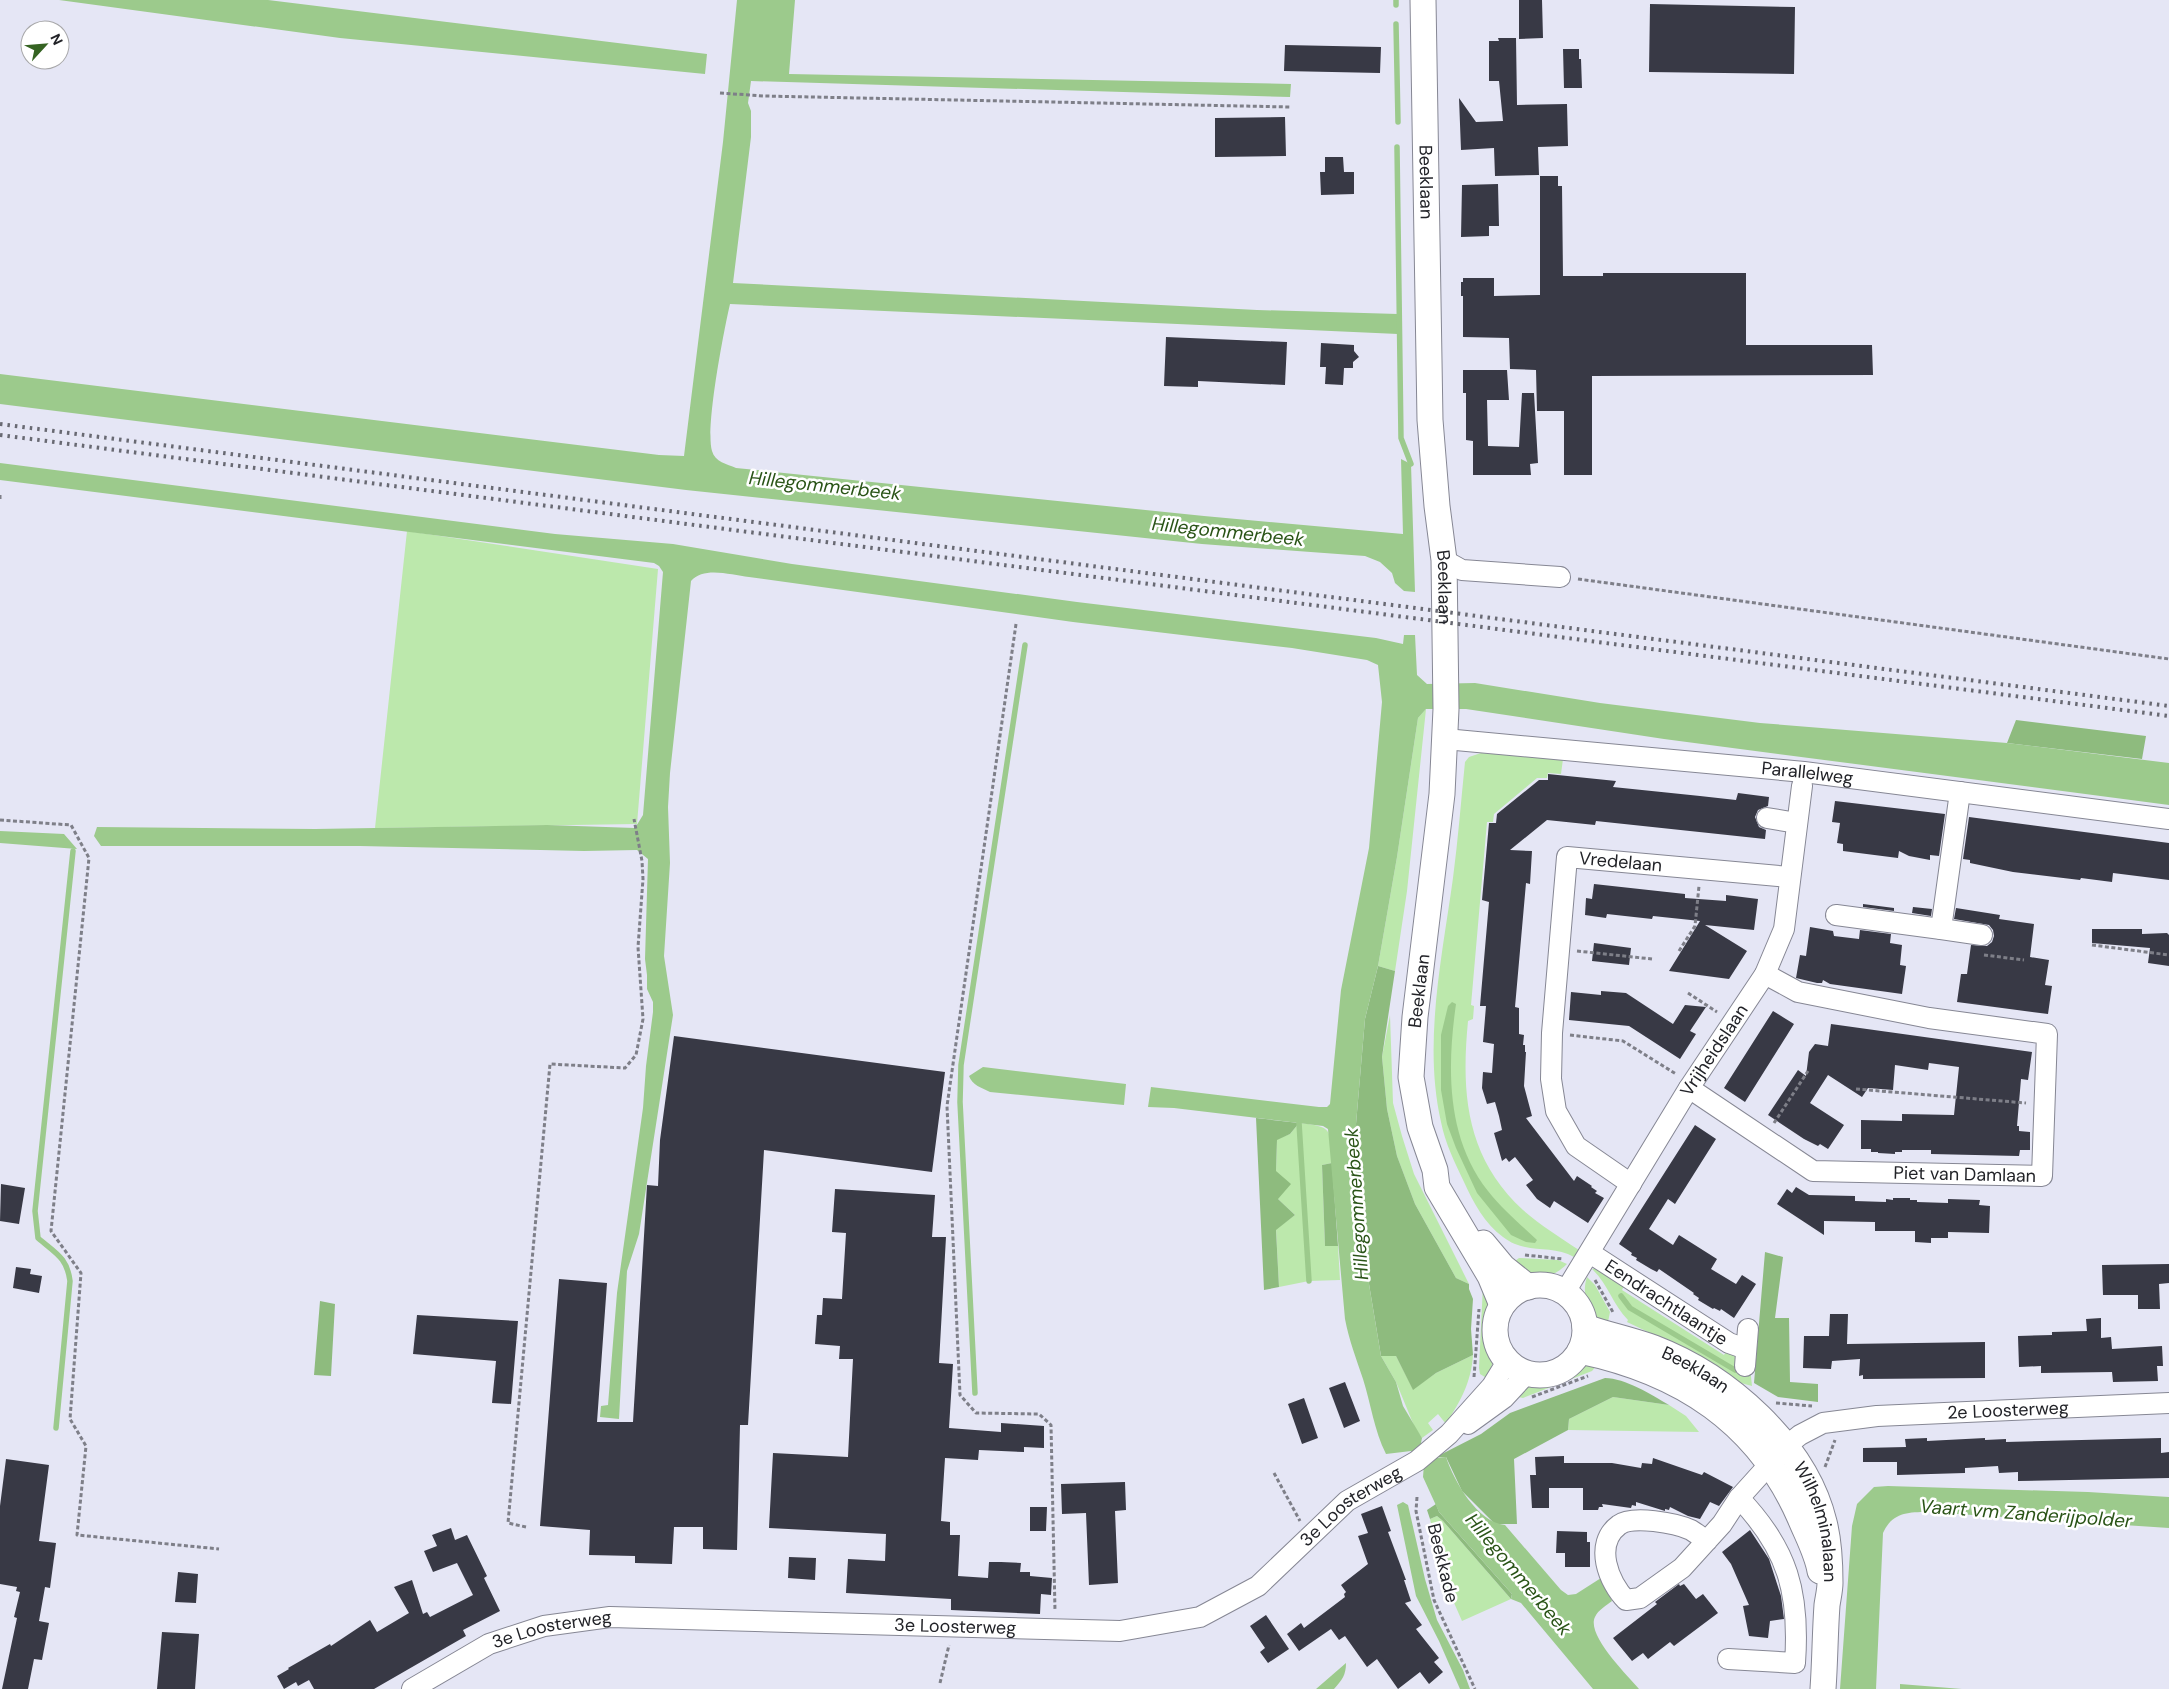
<svg xmlns="http://www.w3.org/2000/svg" width="2169" height="1689" font-family="'DM Sans',sans-serif">
  <rect width="100%" height="100%" fill="#e5e6f5"/>
  <path fill="#bce8ac" d="M407 531 658 569 637 824 375 828Z
    M1426 709 1407 891 1395 971 1378 966 1397 857 1418 718Z
    M1481 753 1563 759 1561 774 1548 773 1547 778H1537L1494 814 1493 822H1487L1471 1005 1474 1006 1473 1019 1468 1021C1461 1094 1466 1157 1523 1210 1540 1225 1560 1237 1579 1250L1574 1257C1551 1244 1526 1255 1503 1237 1485 1224 1473 1202 1464 1182 1455 1163 1445 1143 1441 1122 1423 1043 1442 958 1453 878 1458 840 1461 801 1465 762L1469 757Z
    M1390 1015 1393 1103 1402 1136 1414 1174 1469 1284 1456 1278 1415 1204 1397 1156 1387 1109 1382 1057Z
    M1299 1123C1335 1127 1329 1129 1332 1163L1322 1165 1325 1246H1338L1340 1280 1309 1281 1279 1287 1276 1229 1295 1215 1278 1199 1276 1171 1277 1139 1290 1134Z
    M1519 1258 1558 1260 1567 1264C1547 1284 1532 1275 1511 1264Z
    M1597 1268 1625 1284 1622 1290 1724 1355 1727 1350 1750 1367 1752 1386 1737 1382 1671 1343 1627 1322 1628 1320C1613 1305 1608 1284 1592 1269Z
    M1587 1277 1595 1285 1610 1312 1607 1327C1591 1314 1580 1298 1587 1277Z
    M1483 1285 1492 1302 1489 1331 1493 1361 1488 1379 1480 1374 1479 1368Z
    M1473 1355C1471 1383 1461 1400 1446 1424L1438 1414 1428 1423 1433 1430 1422 1438 1415 1428 1396 1382 1381 1356H1396L1413 1389 1436 1373Z
    M1584 1365H1597L1592 1371 1523 1398 1518 1397 1529 1384 1559 1379Z
    M1613 1397 1669 1405 1686 1416 1699 1432 1568 1430 1569 1419Z
    M1437 1516 1443 1521 1511 1599 1462 1621 1444 1580 1430 1519Z"/>
  <path fill="#8ebb7e" d="M2016 720 2146 736 2142 759 2007 743Z
    M1378 966 1395 971 1382 1057 1387 1109 1397 1156 1415 1204 1456 1278 1469 1284V1289L1473 1299 1471 1329 1473 1355 1436 1373 1413 1390 1396 1356H1381L1369 1284 1356 1124 1365 1019Z
    M1256 1118 1299 1123 1290 1134 1277 1140 1276 1171 1291 1184 1278 1199 1295 1215 1276 1230 1279 1287 1264 1290Z
    M1332 1163 1338 1246H1325L1322 1165Z
    M1765 1252 1783 1257 1775 1318H1789L1790 1382 1818 1384V1402L1778 1397 1754 1383Z
    M320 1301 335 1304 331 1376 314 1375Z
    M1605 1378C1625 1378 1652 1395 1669 1405L1613 1397 1569 1419 1568 1430 1514 1459 1517 1524H1495L1462 1491 1446 1457H1436L1481 1434 1510 1413Z
    M1436 1504 1439 1512 1512 1594 1511 1599 1443 1521 1437 1516 1430 1519 1427 1510Z"/>
  <path fill="#9cca8c" d="M59 0H268L707 54 705 74 340 38Z
    M737 0H795L789 74 1291 84 1290 97 751 81 748 103 751 111V137L733 283 1257 310 1398 314V334L730 304C724 330 705 428 712 451 715 462 727 464 736 468L1204 516 1403 534 1401 459 1411 464 1415 592 1404 591 1395 583 1392 573 1380 562 1365 556 1202 544 686 490 0 404V374L659 455 684 456 723 142Z
    M0 463 555 534 673 544 792 564 1077 602 1376 638 1403 644 1404 635H1415L1417 675 1427 684 1475 683 1600 703 1760 723 2007 743 2169 763V805L1664 739 1466 709H1426L1418 718 1397 857 1378 966 1365 1019 1356 1124 1369 1284 1381 1356 1396 1382 1403 1406 1422 1438 1421 1443 1433 1458 1446 1457C1454 1481 1477 1522 1505 1525L1561 1590 1568 1595 1576 1594 1601 1578 1612 1601C1607 1605 1598 1610 1595 1617 1586 1635 1627 1675 1639 1689H1593L1521 1603 1511 1599 1512 1594 1439 1512 1423 1477 1424 1464 1411 1451 1386 1454C1374 1430 1371 1404 1363 1379 1356 1358 1349 1340 1345 1319L1328 1129 1323 1126 1174 1108 1148 1107 1151 1087 1319 1107H1327L1330 1104 1341 990 1369 848 1382 702 1378 665 1367 660 1292 648 1073 622 749 577C731 575 704 566 691 581L670 773 668 807 670 863 664 956 673 1015 639 1234 627 1271 619 1419 600 1417 601 1406 608 1405 617 1293 643 1108 646 1066 653 1012V1002L647 989V975L645 959 648 859 637 850 584 851 360 846H101L94 836 97 827 315 829 547 825 635 828 643 815 663 572 659 566 654 563 0 480Z
    M0 831 64 834 77 849 0 843Z
    M1452 1002 1456 1004C1447 1067 1446 1138 1488 1191 1502 1209 1520 1224 1537 1240L1535 1243 1526 1242 1511 1235 1477 1193 1456 1148 1447 1124 1441 1090V1035L1448 1006Z
    M983 1067 1126 1084 1124 1105 990 1092C982 1088 972 1085 969 1076Z
    M1888 1486 2088 1492 2169 1497V1528L1927 1512C1907 1512 1892 1513 1883 1533L1876 1689H1840L1852 1526 1857 1504 1874 1487Z
    M1403 1502 1408 1505 1425 1579 1437 1620 1463 1670 1470 1689H1460L1439 1641 1416 1596 1397 1505Z
    M1346 1663C1346 1675 1342 1680 1334 1689H1316Z
    M1900 1684 1962 1689H1900Z"/>
  <g fill="none" stroke-linecap="round" stroke-linejoin="round">
    <path stroke="#9cca8c" stroke-width="5.5" d="M1396 0V5
      M1396 24 1398 122
      M1397 147 1401 438 1411 464
      M1299 1123 1309 1281
      M1621 1296 1630 1308 1735 1370
      M975 1393 960 1102 961 1065 1025 645
      M56 1428 70 1281C67 1257 55 1253 38 1238L35 1211 73 851"/>
  </g>
  <path fill="#383945" d="M1519 0H1542L1543 38 1519 39Z
    M1650 4 1795 7 1794 74 1649 72Z
    M1498 38H1516L1517 105 1567 104 1568 146 1538 147 1539 175 1495 176 1494 148 1461 150 1459 98 1476 122 1503 121 1499 81H1489V41H1499Z
    M1285 45 1381 47 1380 73 1284 71Z
    M1563 49H1579V59H1581L1582 88H1564Z
    M1285 117 1286 156 1215 157V118Z
    M1325 157H1343L1344 172H1354V194L1321 195 1320 172H1325Z
    M1540 176H1558V186H1562L1563 276H1603V273H1746V345H1872L1873 375 1592 376V475H1564V411H1537L1536 370 1510 369 1509 338 1463 337V296H1461V282H1463V278H1494V296L1540 295Z
    M1498 184 1499 226H1489V236L1461 237 1462 185Z
    M1166 337 1287 342 1285 385 1198 381V387L1164 386Z
    M1321 343 1354 345V351L1359 357 1353 362V368H1344L1343 385 1325 384 1326 367H1320Z
    M1463 370H1507L1509 400H1487L1488 446 1519 447 1522 393H1534L1538 463 1530 464 1531 475H1473V441L1466 440V393H1463Z
    M1548 774 1616 781 1613 787 1700 796 1736 800 1738 793 1769 797 1768 806 1758 810 1755 817 1759 827 1766 830 1765 839 1596 821 1595 825 1547 820 1510 850 1532 851 1530 884 1526 883 1515 1007 1519 1008V1034L1524 1035 1523 1045H1525V1052H1526L1524 1086 1532 1116 1526 1118 1574 1181 1577 1176 1592 1186 1591 1187 1597 1191 1595 1193 1604 1198 1588 1223 1554 1201 1550 1208 1537 1199 1526 1185 1533 1180 1515 1157 1509 1162 1506 1158 1502 1161 1494 1133 1502 1130 1499 1116 1495 1102 1487 1104 1482 1088 1483 1072 1492 1073 1494 1044 1483 1042 1486 1006H1480L1489 902 1482 900 1489 823H1496L1497 814 1539 780H1548Z
    M1835 801 1945 814 1939 856 1930 855V860L1909 856 1899 851 1898 858 1843 851V844L1837 843 1840 823 1832 822Z
    M1969 817 2169 843V880L2113 873 2112 882 2081 878 2080 880 2013 872 1970 863V860L1963 859Z
    M1594 884 1685 894V898L1726 901V895L1758 899 1754 930 1705 925 1747 951 1729 979 1669 971 1700 921 1653 916 1652 919 1607 914 1606 918 1585 915 1586 898 1592 899Z
    M1863 904 1894 908V911L1863 907Z
    M1913 907 1932 909 1931 916 1912 913Z
    M1956 908 2000 915 1999 919 2034 924 2030 957 2049 960 2045 985 2052 986 2048 1014 1957 1002 1961 974H1967L1971 945 1987 946 1992 942 1994 936 1993 930 1989 925 1954 919Z
    M1810 927 1833 931 1834 936 1859 939 1860 930 1891 934 1890 943 1902 945 1900 965 1906 966 1902 994 1830 984 1823 980 1822 983H1817L1796 978 1800 955 1806 956Z
    M2092 929H2142V934L2167 933 2169 935V966L2148 963 2150 948 2092 943Z
    M1594 943 1631 948 1629 965 1592 961Z
    M1601 991 1626 993 1673 1024 1685 1005 1706 1007 1690 1031 1696 1034 1680 1059 1629 1026 1569 1020 1571 992 1601 995Z
    M1773 1011 1794 1024 1745 1102 1724 1088Z
    M1831 1024 2032 1052 2028 1080 2021 1079 2017 1126H2019V1131L2030 1132V1150H2020L2019 1156 1931 1154V1150H1902V1152H1895V1154L1878 1153V1152H1871V1149H1861V1120L1902 1121V1114L1954 1115 1959 1067 1929 1063 1928 1070 1895 1065 1893 1090 1868 1088 1862 1097 1828 1075 1810 1103 1844 1125 1828 1149 1820 1144 1818 1146 1804 1139 1768 1115 1798 1070 1806 1076 1809 1052 1815 1044 1828 1046Z
    M674 1036 945 1072 932 1172 764 1150 748 1425H740L737 1550 703 1549V1527H674L672 1564 635 1563V1556L589 1555 590 1530 540 1526 559 1279 607 1283 597 1422H633L647 1185 658 1186 660 1140Z
    M1695 1125 1716 1139 1675 1204 1668 1199 1649 1229 1673 1245 1679 1235 1717 1259 1711 1269 1736 1284 1742 1275 1756 1284 1734 1318 1721 1309 1720 1311 1714 1308 1713 1309 1698 1300 1699 1298 1693 1294 1694 1293 1659 1269 1657 1272 1651 1269 1636 1260 1637 1258 1631 1255 1632 1253 1619 1244Z
    M1 1184 25 1188 19 1224 0 1221Z
    M1796 1187 1809 1195 1855 1196V1201L1886 1202V1199L1893 1200V1198H1910V1200H1917V1202L1948 1203V1199L1980 1200 1979 1205 1990 1206 1989 1233 1948 1232V1238H1931V1243L1915 1242V1231H1875V1222L1824 1221V1235L1777 1204 1787 1189 1792 1193Z
    M835 1189 935 1195 932 1237H946L939 1363 953 1364 949 1428 1001 1432V1423L1044 1426V1448L1024 1447V1452L979 1450 978 1460 945 1458 941 1521 950 1522V1535H960L958 1576 988 1578 989 1562H1001L1021 1563 1020 1572H1030V1576L1052 1578 1051 1595 1041 1594 1040 1614 951 1610V1599L846 1593 848 1559 885 1561 886 1534 769 1528 773 1453 848 1457 853 1359H839L840 1346 815 1344 817 1315H822L823 1298 842 1299 846 1233 832 1232Z
    M2169 1264V1283L2159 1284 2160 1309H2138V1295H2103L2102 1265Z
    M16 1267 31 1269 30 1274 42 1276 39 1293 13 1288Z
    M1830 1314H1848L1847 1344 1985 1342V1378L1863 1379V1375L1859 1376 1860 1359 1832 1361 1831 1369 1803 1368 1804 1336H1829Z
    M417 1315 518 1321 511 1404 492 1403 496 1361 413 1354Z
    M2101 1318V1338L2111 1337 2112 1349 2162 1346 2163 1366H2157L2158 1381 2113 1382 2112 1372 2041 1373V1366L2019 1367 2018 1336 2052 1335V1332L2087 1331 2086 1319Z
    M1345 1382 1360 1421 1344 1428 1329 1388Z
    M1304 1398 1318 1438 1302 1444 1288 1404Z
    M1927 1438V1441L1985 1438V1440L2006 1439V1442L2161 1438V1453L2169 1452V1478L2018 1481V1472L1999 1473 1998 1466 1965 1468V1473L1897 1475V1462H1863V1448L1906 1447 1905 1439Z
    M1564 1456V1463H1612L1641 1468 1642 1463 1652 1464 1653 1458 1702 1475 1704 1472 1733 1487 1719 1506 1710 1502 1700 1519 1688 1516 1670 1507 1669 1510 1665 1509V1511L1636 1502V1506L1632 1505 1631 1508 1602 1504 1603 1507H1599L1598 1510H1583V1488H1549V1508H1532L1530 1475H1536L1535 1457Z
    M6 1459 49 1465 39 1541 56 1543 50 1588 45 1587 39 1621 49 1623 42 1660 34 1659 28 1689H2L17 1618 14 1617 20 1592 16 1591 17 1587 0 1584V1506Z
    M1125 1482 1126 1510 1115 1511 1118 1583 1089 1585 1086 1513 1062 1514 1061 1484Z
    M1382 1506 1391 1531 1388 1532 1406 1580H1404L1411 1601 1405 1603 1422 1625 1416 1629 1439 1658 1434 1662 1443 1672 1429 1684 1420 1672 1398 1689 1377 1659 1367 1667 1345 1636 1339 1640 1331 1629 1299 1651 1287 1634 1301 1623 1304 1628 1345 1597 1344 1594 1346 1592 1341 1585 1368 1564 1358 1536 1368 1533 1361 1514Z
    M1030 1507H1047L1046 1531H1030Z
    M451 1528 455 1540 467 1535 487 1576 484 1578 500 1611 463 1630 466 1636 374 1689H314L309 1680 298 1686 296 1682 284 1689 277 1676 289 1669 288 1668 330 1644 331 1646 370 1620 377 1632 409 1613 394 1587 412 1580 423 1614 427 1612 430 1617 473 1595 457 1563 433 1572 424 1551 437 1546 432 1535Z
    M1750 1530 1769 1559 1781 1596 1784 1619 1770 1621 1768 1638 1749 1636 1743 1606 1749 1605 1731 1564 1722 1552Z
    M1557 1531 1587 1532V1542H1590V1567H1565V1553H1556Z
    M789 1557 816 1558 815 1580 788 1578Z
    M178 1572 198 1574 196 1603 175 1602Z
    M1679 1584 1680 1586 1684 1584 1696 1599 1703 1594 1718 1613 1674 1646 1670 1642 1648 1659 1643 1653 1632 1661 1613 1638 1657 1604 1655 1602Z
    M1266 1615 1289 1649 1268 1663 1260 1652 1265 1648 1250 1626Z
    M162 1632 199 1634 195 1689H157Z"/>
  <g fill="none" stroke-linecap="round" stroke-linejoin="round">
    <defs>
      <g id="minor">
        <path d="M1444 560 1462 570 1560 577"/>
        <path id="s1" d="M1445 739 1804 772 2169 819"/>
        <path d="M1960 792 1941 929 1982 935"/>
        <path d="M1767 818 1797 823"/>
        <path d="M1836 915 1941 929"/>
        <path id="s2" d="M1689 1088 1813 1171 2042 1176 2047 1034 1929 1018 1798 992 1765 974"/>
        <path id="s3" d="M1631 1184 1576 1146 1556 1111 1551 1079 1552 1033 1567 857 1790 877"/>
        <path id="s4" d="M1590 1253 1729 1343 1746 1349"/>
        <path id="s5" d="M1565 1292 1689 1088 1765 974 1784 929 1802 786"/>
        <path d="M1745 1366 1748 1329"/>
        <path d="M1468 1424 1504 1398 1528 1372"/>
        <path id="s6" d="M1707 1541C1701 1537 1696 1533 1691 1530 1676 1523 1632 1515 1619 1525 1593 1544 1609 1583 1626 1600L1640 1598 1682 1568 1722 1524 1739 1498 1785 1447 1800 1435 1823 1423 1877 1416 2169 1403"/>
        <path d="M1728 1659 1795 1663C1800 1593 1788 1549 1739 1498"/>
        <path id="s7" d="M412 1689 489 1644 544 1626 610 1617 1120 1631 1200 1617 1258 1586 1347 1501 1417 1461 1449 1434 1492 1386 1508 1360"/>
      </g>
      <g id="major">
        <path id="s8" d="M1423 0 1430 420 1437 506 1444 560 1446 709 1442 794 1415 1017 1411 1077 1420 1127 1435 1170 1437 1187 1490 1276 1502 1305"/>
        <path d="M1483 1243 1503 1267 1528 1287"/>
        <circle cx="1540" cy="1330" r="45"/>
        <path id="s9" d="M1585 1327C1608 1335 1632 1340 1654 1348 1727 1376 1805 1444 1824 1522 1829 1541 1830 1564 1830 1583 1830 1590 1828 1598 1827 1605 1825 1633 1825 1661 1823 1689"/>
        <path d="M1580 1351C1681 1372 1758 1422 1800 1518 1807 1535 1817 1553 1820 1571"/>
      </g>
    </defs>
    <use href="#minor" stroke="#868794" stroke-width="22"/>
    <use href="#major" stroke="#868794" stroke-width="27"/>
    <path stroke="#7e7f88" stroke-width="3" stroke-dasharray="4 2.5" stroke-linecap="butt" d="M720 93 764 96 1290 107
      M0 495V499
      M1578 579 2169 659
      M1016 624 947 1106 960 1395 976 1413 1039 1414 1051 1425 1055 1611
      M0 820 71 825 89 858 51 1231 81 1273 70 1419 86 1446 77 1535 219 1549
      M2092 945 2169 955
      M1577 951 1652 959
      M1679 951 1695 926 1699 886
      M1984 955 2024 960
      M1688 993 1717 1012
      M1570 1035 1623 1041 1676 1074
      M1856 1089 2026 1103
      M1774 1123 1808 1071
      M1525 1255 1563 1259
      M1595 1280 1614 1314
      M1474 1377 1479 1309
      M1532 1397 1588 1376
      M1776 1403 1812 1406
      M1825 1467 1835 1440
      M1274 1473 1300 1521
      M1417 1497 1416 1511 1434 1600 1475 1689
      M526 1527 508 1523 550 1064 625 1068 636 1055 643 1019 638 947 643 879 642 861 634 819
      M940 1683 949 1645"/>
    <use href="#minor" stroke="#fff" stroke-width="20"/>
    <use href="#major" stroke="#fff" stroke-width="25"/>
    <path stroke="#686972" stroke-width="4" stroke-dasharray="2.5 5" stroke-linecap="butt" d="M0 424 2169 706
      M0 435 2169 716"/>
  </g>
  <g text-anchor="middle" stroke-width="5" stroke-linejoin="round" paint-order="stroke">
    <g font-size="18" fill="#222328" stroke="#fff">
      <text dy="6" stroke="none"><textPath href="#s8" startOffset="182">Beeklaan</textPath></text>
      <text dy="6" stroke="none"><textPath href="#s8" startOffset="588">Beeklaan</textPath></text>
      <text dy="6" stroke="none"><textPath href="#s1" startOffset="364">Parallelweg</textPath></text>
      <text dy="6" stroke="none"><textPath href="#s3" startOffset="416">Vredelaan</textPath></text>
      <text transform="translate(1419 991) rotate(-83)" y="6">Beeklaan</text>
      <text dy="6" stroke="none"><textPath href="#s5" startOffset="284">Vrijheidslaan</textPath></text>
      <text dy="6" stroke="none"><textPath href="#s2" startOffset="301">Piet van Damlaan</textPath></text>
      <text dy="6" stroke="none"><textPath href="#s4" startOffset="91">Eendrachtlaantje</textPath></text>
      <text dy="6" stroke="none"><textPath href="#s9" startOffset="119">Beeklaan</textPath></text>
      <text dy="6" stroke="none"><textPath href="#s6" startOffset="634">2e Loosterweg</textPath></text>
      <text dy="6" stroke="none"><textPath href="#s7" startOffset="994">3e Loosterweg</textPath></text>
      <text dy="6" stroke="none"><textPath href="#s9" startOffset="322">Wilhelminalaan</textPath></text>
      <text transform="translate(1443 1563) rotate(76)" y="6">Beekkade</text>
      <text dy="6" stroke="none"><textPath href="#s7" startOffset="559">3e Loosterweg</textPath></text>
      <text dy="6" stroke="none"><textPath href="#s7" startOffset="154">3e Loosterweg</textPath></text>
    </g>
    <g font-size="19" font-style="italic" fill="#2a5417" stroke="#fff">
      <text transform="translate(825 485) rotate(6)" y="7">Hillegommerbeek</text>
      <text transform="translate(1228 531) rotate(6)" y="7">Hillegommerbeek</text>
      <text transform="translate(1356 1204) rotate(-94)" y="7">Hillegommerbeek</text>
      <text transform="translate(2026 1513) rotate(4)" y="7">Vaart vm Zanderijpolder</text>
      <text transform="translate(1519 1574) rotate(50)" y="7">Hillegommerbeek</text>
    </g>
  </g>
  <g transform="translate(45 45) rotate(64)"><circle r="24" fill="#ffffff" stroke="#a7a7a9"/>
  <path d="M0-4L9 19L0 12L-9 19Z" fill="#356322"/>
  <text y="-8" font-size="14" font-weight="bold" text-anchor="middle" fill="#222328">N</text>
  </g>
</svg>
